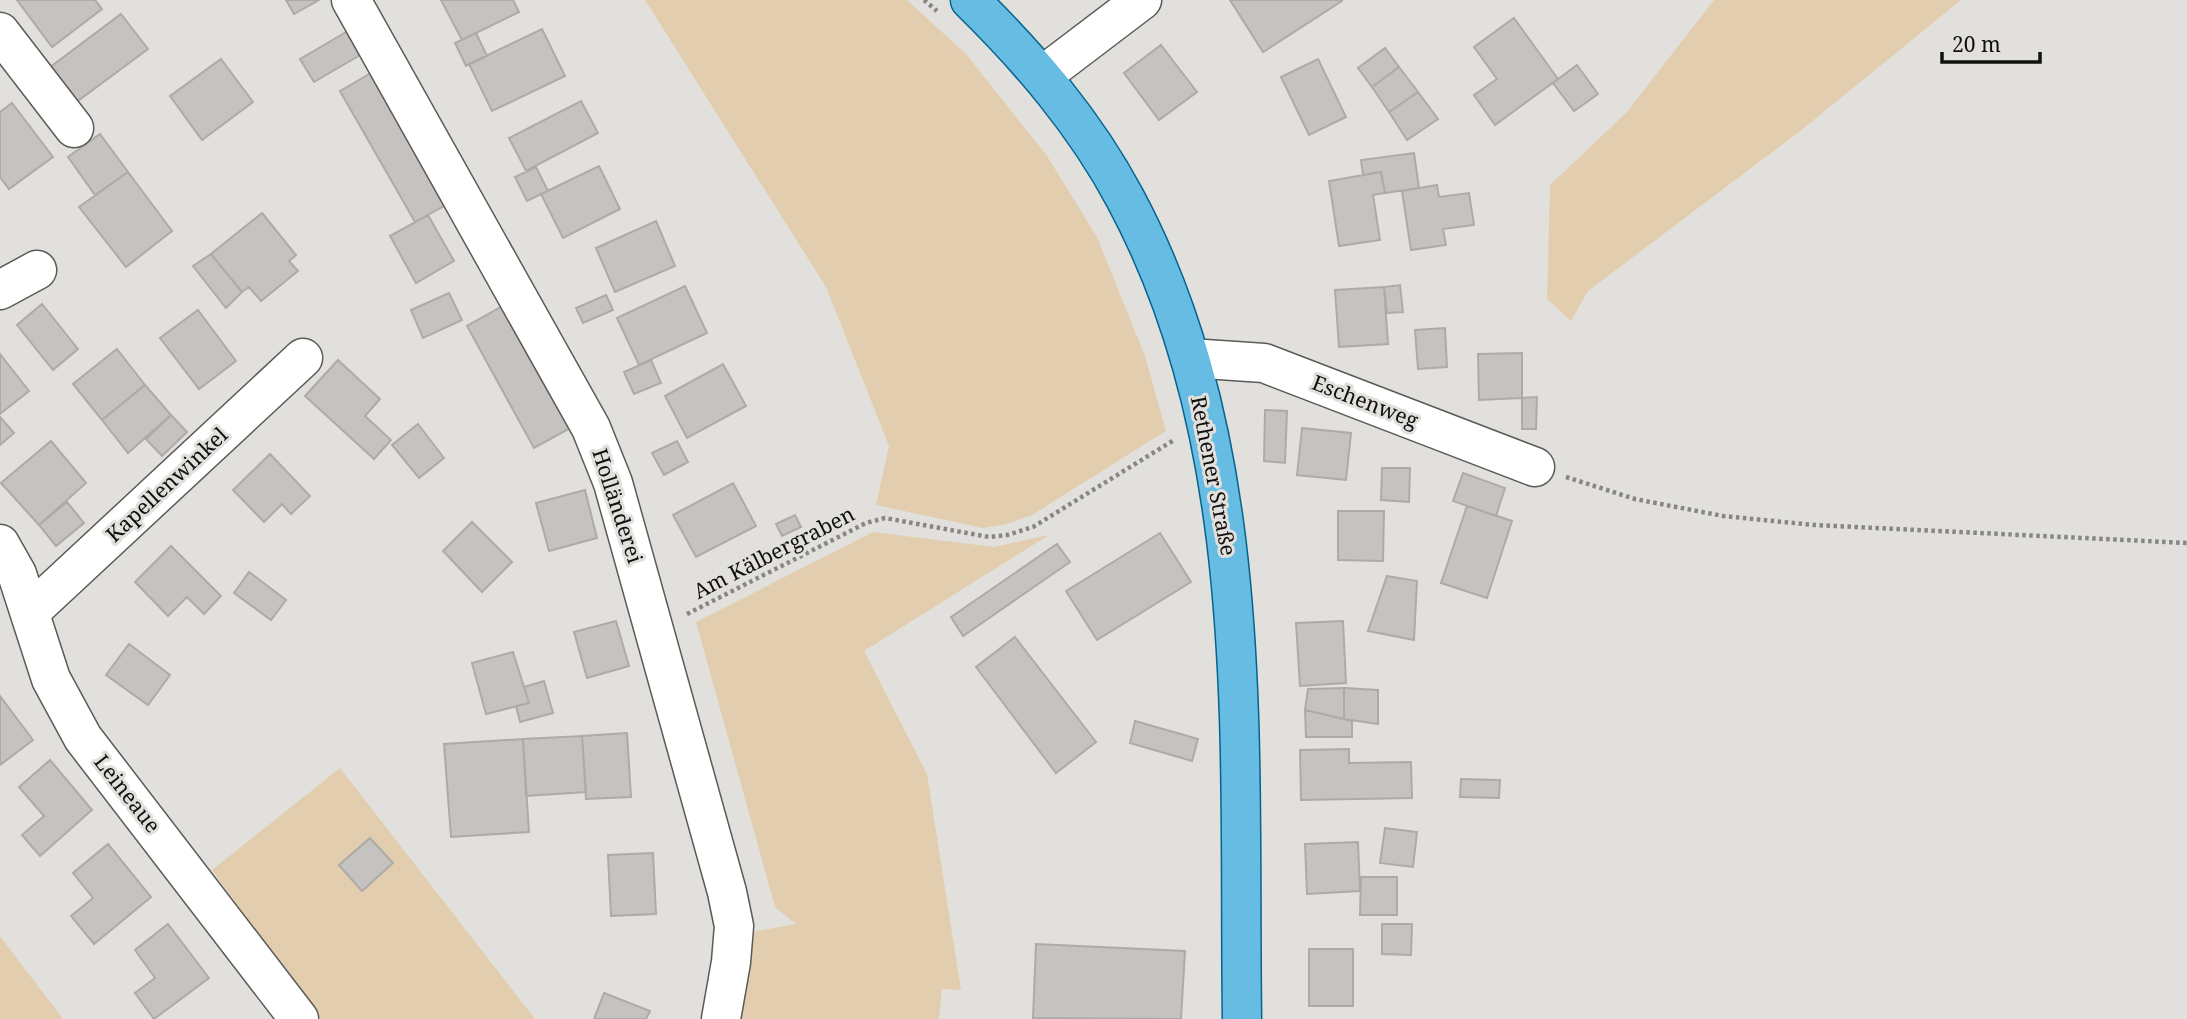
<svg xmlns="http://www.w3.org/2000/svg" width="2187" height="1019" font-family="'Noto Serif',serif">
  <rect width="100%" height="100%" fill="#e2e0dc"/>
  <path fill="#e2cdaf" d="M645 0H907L966 54 1047 156 1097 237 1145 356 1166 431 1032 515 1007 524 983 528 876 505 889 446 826 287Z
    M1714 0H1961L1799 132 1588 291 1571 321 1547 299 1550 185 1626 113Z
    M873 532 994 547 1049 535 864 651 927 774 961 990 942 989 939 1019H738L752 932 796 924 775 907 696 622Z
    M340 768 535 1019H321L212 870Z
    M0 936 63 1019H0Z"/>
  <path fill="#c5c2bf" stroke="#adaba7" stroke-width="2" d="M17 0H95L102 9 52 47Z
    M286 0H319L294 14Z
    M441 0H513L519 12 462 40Z
    M1230 0H1342V1L1263 52Z
    M121 14 148 49 75 103 49 68Z
    M1514 18 1558 79 1495 125 1474 95 1497 79 1474 47Z
    M353 28 367 51 314 82 300 59Z
    M542 29 565 76 492 111 469 64Z
    M476 33 487 56 466 66 455 43Z
    M1161 45 1197 92 1159 120 1124 73Z
    M1385 48 1399 67 1372 87 1358 68Z
    M221 59 253 102 202 140 170 96Z
    M1318 59 1346 117 1309 135 1281 77Z
    M1577 65 1598 94 1574 111 1553 83Z
    M1399 67 1418 92 1389 112 1372 87Z
    M376 70 451 202 415 222 340 91Z
    M1418 92 1438 119 1407 140 1389 112Z
    M581 101 598 133 526 171 509 138Z
    M12 103 53 157 9 189 0 177V112Z
    M100 134 128 172 95 195 68 157Z
    M1414 153 1419 188 1385 193 1381 172 1363 175 1361 160Z
    M599 166 620 209 563 238 541 194Z
    M536 167 548 191 527 201 515 177Z
    M128 172 172 231 126 267 79 207Z
    M1381 172 1385 193 1373 195 1380 240 1339 246 1329 181Z
    M1437 185 1439 197 1469 193 1474 225 1443 229 1446 245 1411 250 1402 191Z
    M262 213 296 255 289 261 298 271 261 301 249 287 242 292 211 254Z
    M428 215 454 261 416 283 390 236Z
    M656 221 675 266 615 292 596 248Z
    M211 254 242 292 226 308 193 266Z
    M1400 285 1403 312 1387 313 1384 287Z
    M685 286 707 333 639 365 617 318Z
    M1384 287 1388 344 1339 347 1335 290Z
    M449 293 462 320 423 338 411 310Z
    M606 295 613 310 583 323 576 308Z
    M42 304 78 349 53 370 17 325Z
    M506 304 574 426 534 448 467 326Z
    M198 310 236 361 199 389 160 338Z
    M1445 328 1447 367 1418 369 1415 330Z
    M117 349 145 385 102 420 73 384Z
    M1522 353V398L1479 400 1478 354Z
    M0 354 29 391 0 414Z
    M338 360 380 399 365 416 391 440 374 459 305 396Z
    M651 360 661 383 634 394 624 372Z
    M723 364 746 406 687 438 665 396Z
    M145 385 171 415 128 453 102 420Z
    M1537 397 1536 429H1522V398Z
    M1265 410 1287 411 1285 463 1264 461Z
    M171 415 187 432 162 456 146 439Z
    M0 417 14 433 0 445Z
    M418 424 444 458 419 478 392 445Z
    M1302 428 1351 433 1346 480 1297 475Z
    M51 441 86 483 39 525 1 483Z
    M677 441 688 462 664 475 652 453Z
    M270 454 310 496 291 514 282 504 264 522 233 490Z
    M1382 468H1410L1409 502 1381 500Z
    M1463 473 1505 488 1496 516 1453 501Z
    M733 483 756 526 696 557 673 515Z
    M585 490 597 538 549 551 536 503Z
    M67 502 84 523 56 546 39 525Z
    M1467 506 1512 521 1487 598 1441 583Z
    M1338 511H1384L1383 561 1338 560Z
    M795 515 801 527 782 536 776 524Z
    M472 522 512 562 482 592 443 551Z
    M1160 533 1191 582 1097 640 1066 591Z
    M1057 544 1070 562 963 636 951 617Z
    M171 546 221 596 204 614 187 597 168 616 135 582Z
    M249 572 286 600 271 620 234 593Z
    M1387 576 1417 581 1414 640 1368 631Z
    M616 621 629 666 587 678 574 632Z
    M1343 621 1346 683 1300 686 1296 623Z
    M1015 637 1096 742 1056 773 976 667Z
    M129 644 170 675 148 705 106 675Z
    M513 652 529 703 486 714 472 663Z
    M544 681 553 713 520 722 516 706 529 703 524 687Z
    M1344 688V719L1305 710 1308 689Z
    M1344 688 1378 690V724L1344 719Z
    M0 696 33 740 0 765Z
    M1305 710 1352 721V737H1306Z
    M1135 721 1198 739 1192 761 1130 743Z
    M627 733 631 797 586 799 582 736Z
    M582 736 586 792 526 796 523 739Z
    M523 739 529 832 451 837 444 744Z
    M1349 749V763L1411 762 1412 798 1301 800 1300 750Z
    M50 760 92 810 40 856 22 835 44 816 19 787Z
    M1461 779 1500 780 1499 798 1460 797Z
    M1385 828 1417 832 1413 867 1380 863Z
    M370 838 393 863 362 891 339 865Z
    M1358 842 1360 891 1307 894 1305 844Z
    M108 844 151 897 94 944 71 916 93 898 73 873Z
    M653 853 656 914 611 916 608 855Z
    M1361 877H1397V915H1360Z
    M168 924 209 978 154 1019 135 993 155 978 135 950Z
    M1382 924H1412L1411 955 1382 954Z
    M1036 944 1185 951 1181 1019 1033 1018Z
    M1309 949H1353V1006H1309Z
    M604 993 650 1011 646 1019H594Z"/>
  <g fill="none" stroke-linecap="round" stroke-linejoin="round">
    <defs>
      <path id="minor" d="M351 0 591 428 613 483 727 892 734 926 731 962 721 1019
        M0 32 74 128
        M1042 76 1142 0
        M0 290 37 270
        M1190 358 1264 363 1535 467
        M0 544 17 574 51 679 83 738 299 1019
        M30 612 303 358"/>
      <path id="major" d="M970 0C1030 59 1085 123 1125 198 1259 448 1238 744 1242 1019"/>
    </defs>
    <use href="#minor" stroke="#5c5a56" stroke-width="41"/>
    <use href="#major" stroke="#06638d" stroke-width="41"/>
    <path stroke="#878683" stroke-width="4.5" stroke-dasharray="3.5 3.5" stroke-linecap="butt" d="M924 0 937 11
      M1566 477 1635 499 1723 516 1814 525 2187 543
      M687 614 866 523 885 518 989 537 1007 535 1033 527 1174 440"/>
    <use href="#minor" stroke="#fff" stroke-width="38"/>
    <use href="#major" stroke="#66bce3" stroke-width="38"/>
  </g>
  <g text-anchor="middle" stroke-width="6" stroke-linejoin="round" paint-order="stroke">
    <g font-size="21" fill="#11100f" stroke="#e2e0dc">
      <text transform="translate(1365 402) rotate(21)" y="7">Eschenweg</text>
      <text transform="translate(1213 476) rotate(79)" y="7">Rethener Straße</text>
      <text transform="translate(167 485) rotate(-43)" y="7">Kapellenwinkel</text>
      <text transform="translate(617 506) rotate(72)" y="7">Holländerei</text>
      <text transform="translate(774 553) rotate(-27)" y="7">Am Kälbergraben</text>
      <text transform="translate(127 794) rotate(52)" y="7">Leineaue</text>
    </g>
  </g>
  <path d="M1942 52v10h98v-10" fill="none" stroke="#11100f" stroke-width="3.5"/>
  <text x="1952" y="52" font-size="21" fill="#11100f" stroke="#e2e0dc" stroke-width="5" paint-order="stroke">20 m</text>
</svg>
